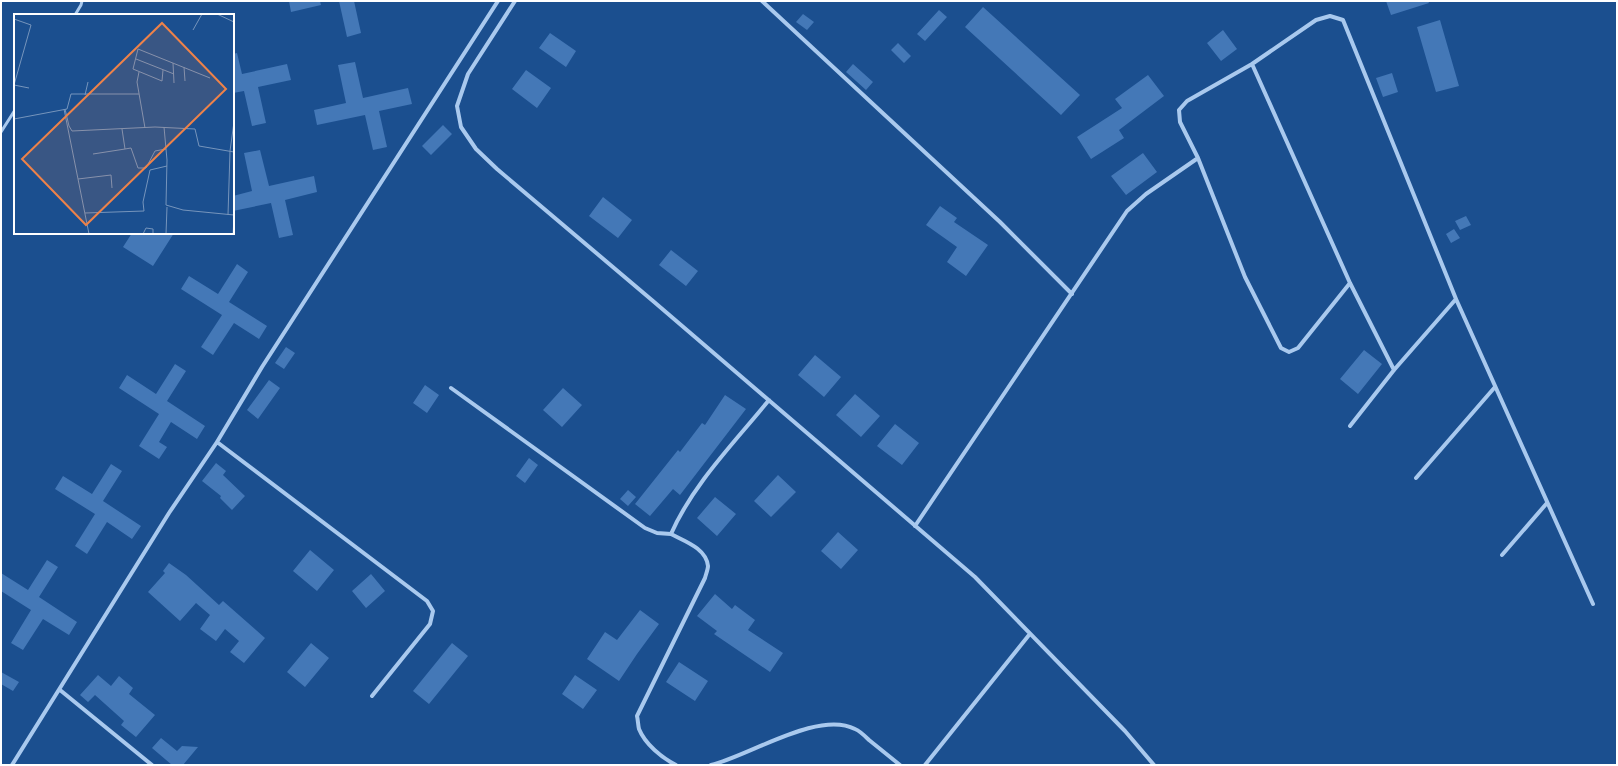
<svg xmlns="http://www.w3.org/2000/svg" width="1618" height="766" font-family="Quicksand,sans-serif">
  <rect width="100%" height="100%" fill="#1b4f8f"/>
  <path fill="#4478b7" d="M289 1H320L321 5 291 12Z
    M339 1H354L361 33 347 37Z
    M1386 1H1428L1429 3 1391 15Z
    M983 7 1080 95 1061 115 965 27Z
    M939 10 947 17 925 41 917 34Z
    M803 14 814 22 807 30 796 22Z
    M1440 20 1459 86 1436 92 1417 27Z
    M1223 30 1237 49 1221 61 1207 43Z
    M550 33 576 51 566 67 539 48Z
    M898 43 911 56 904 63 891 50Z
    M237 53 242 74 287 64 291 80 258 87 266 123 252 126 244 91 233 93V54Z
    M355 62 363 98 408 88 412 104 379 111 387 147 373 150 365 115 317 125 314 110 346 103 338 65Z
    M853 64 873 82 866 90 846 72Z
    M526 70 551 88 537 108 512 89Z
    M1392 73 1398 92 1383 97 1376 78Z
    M1148 75 1164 96 1119 130 1124 138 1091 159 1077 137 1122 108 1115 99Z
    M443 125 452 134 431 155 422 146Z
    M260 150 269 186 314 176 317 192 285 200 293 235 279 238 271 203 233 211V196L252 191 244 153Z
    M1143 153 1157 172 1126 195 1111 176Z
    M603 197 632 220 618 238 589 216Z
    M940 206 957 218 954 222 988 245 966 276 947 262 957 247 926 225Z
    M1466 216 1471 225 1460 230 1455 221Z
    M1454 229 1460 238 1451 243 1446 234Z
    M132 233H174L153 266 123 247Z
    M671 250 698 271 686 286 659 265Z
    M237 264 248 272 229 302 267 326 259 339 234 323 213 355 201 347 222 315 181 289 189 276 218 294Z
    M286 347 295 353 284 369 275 363Z
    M1364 350 1382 364 1358 394 1340 379Z
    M815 355 841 377 824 397 798 375Z
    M175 364 186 371 167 401 205 426 197 439 171 422 159 442 167 447 159 459 139 446 159 414 119 388 127 375 156 394Z
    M269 380 280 388 258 419 247 410Z
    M425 385 439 395 427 413 413 403Z
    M563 388 582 405 562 427 543 410Z
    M855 394 880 416 861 437 836 415Z
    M725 395 746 409 680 495 673 489 650 516 635 504 678 450 680 452 702 423 705 425Z
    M895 424 919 443 902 465 877 446Z
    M529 458 538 465 525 483 516 476Z
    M216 463 226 471 223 475 245 496 232 510 220 498 221 496 202 481Z
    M111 464 122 471 103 501 141 526 132 539 107 522 87 554 75 546 95 514 55 489 63 476 92 494Z
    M778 475 796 492 771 517 754 501Z
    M628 490 636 497 628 506 620 499Z
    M715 497 736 514 717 536 697 518Z
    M838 532 858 550 841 569 821 551Z
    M310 550 334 570 317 591 293 571Z
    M47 560 58 567 39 597 77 622 69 635 43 619 23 650 11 643 31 610 1 591V573L28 590Z
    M169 563 186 575 219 605 223 601 265 638 244 663 230 652 239 641 225 629 216 641 200 629 210 615 196 603 180 621 148 592 165 573 163 571Z
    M371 574 385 591 366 608 352 591Z
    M715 594 732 609 735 605 755 620 748 630 783 653 770 672 714 634 717 631 697 616Z
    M640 610 659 624 637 654 619 681 587 659 605 632 617 640Z
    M311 643 329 658 305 687 287 672Z
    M452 643 468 656 429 704 413 691Z
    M679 662 708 681 695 701 666 682Z
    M1 672 19 682 13 691 1 684Z
    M98 675 111 686 119 676 133 688 129 694 155 715 136 737 121 725 124 721 95 695 88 702 80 695Z
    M575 675 597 690 583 709 562 694Z
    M161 738 177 751 182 746 198 747 183 765H172L152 748Z"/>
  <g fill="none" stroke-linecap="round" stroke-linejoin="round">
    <path stroke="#a9c9ee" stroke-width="3" d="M75 15 81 5 82 1
      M1 132 15 110"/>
    <path stroke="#a9c9ee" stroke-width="4" d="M515 1 468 74 457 106 461 127 476 149 497 169 653 301 975 577 1125 731 1154 765
      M762 1 1000 222 1072 294
      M1252 64 1350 283 1394 370
      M1350 283 1298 348 1289 352 1281 348 1245 277 1198 158 1180 122 1179 110 1187 101 1252 64 1316 20 1330 16 1343 20 1456 299 1593 604
      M451 388 645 528 657 533 671 534
      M1350 426 1394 370 1456 299
      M217 442 427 601 433 611 430 624 372 696
      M1416 478 1495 387
      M915 526 1127 211 1146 194 1198 158
      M1502 555 1547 503
      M60 690 152 765
      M12 765 169 513 217 442 262 367 498 1
      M676 765C662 758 645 744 639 729 638 725 638 720 637 716L705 578C706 574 708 569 708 566 706 548 684 541 671 534 693 484 734 443 769 400
      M711 765C749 756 818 710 855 729 860 731 865 736 869 740 879 748 890 757 900 765
      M925 765 1029 635"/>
  </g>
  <g transform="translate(14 14)">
    <rect width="220" height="220" fill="#1b4f8f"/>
    <path fill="none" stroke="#7695bc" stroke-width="1" d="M203 0 220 8M0 5 17 11 0 71M179 16 188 0M122 45 160 60M159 49 160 69M170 53 171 67M149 56 148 67 119 55 124 35 196 64M125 58 123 68 131 114M0 71 15 74M71 81 74 68M50 95 75 220M51 95 55 112 58 117 141 113 181 115 185 132 220 138M0 105 53 95 57 80H125M150 113 153 146 152 191 169 196 220 201M108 115 111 135 117 134 124 154H132L141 137 152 135M79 140 111 135M64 165 97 161 98 174M71 199 130 197 129 188 136 156 153 152M214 201 216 137 220 108M129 220 132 214 139 215V220M152 220 153 193M219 220 220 205"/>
    <path fill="#ee8249" fill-opacity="0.15" stroke="#ee8249" stroke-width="2" d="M148 9 212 75 72 211 8 145Z"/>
    <rect width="220" height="220" fill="none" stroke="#fff" stroke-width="2"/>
  </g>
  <rect width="1618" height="766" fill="none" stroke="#ffffff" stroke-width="4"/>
</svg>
